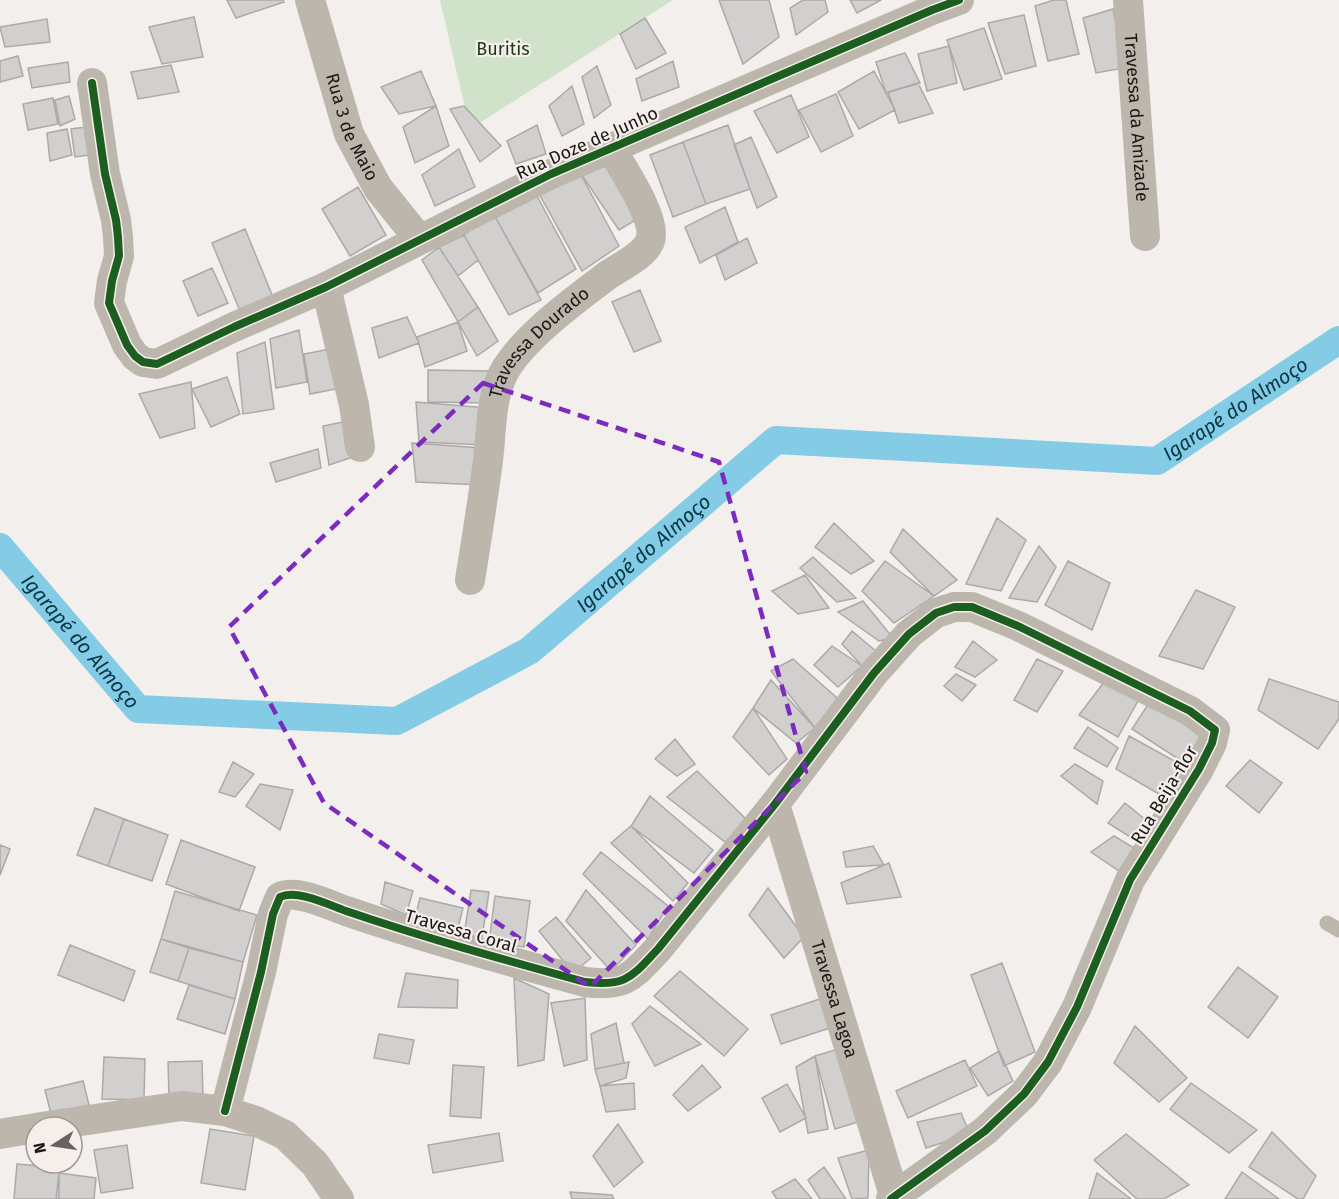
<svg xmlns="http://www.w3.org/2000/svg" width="1339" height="1199" font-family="'Fira Sans',sans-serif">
  <rect width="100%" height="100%" fill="#f3efed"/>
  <path fill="#d0e2ca" d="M440 0H673L470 129Z"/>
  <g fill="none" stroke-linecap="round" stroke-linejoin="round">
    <path stroke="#84cbe5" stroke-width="28" id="s1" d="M0 547 138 709 397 721 529 651 776 440 1157 461 1339 340"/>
  </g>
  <path fill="#d2cfcf" stroke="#aca9a8" stroke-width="1.5" d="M227 0H283L284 2 236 18Z
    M719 0H769L779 37 743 64Z
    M803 0H825L828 12 796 35 790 8Z
    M850 0H881L857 13Z
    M1054 0H1066L1079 54 1048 61 1035 6Z
    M1113 9 1124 68 1096 73 1083 18Z
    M1024 15 1036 66 1005 74 988 23Z
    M194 17 203 57 162 64 149 27Z
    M645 18 666 53 636 69 620 34Z
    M47 19 50 42 5 47 0 27Z
    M984 28 1002 79 964 90 947 40Z
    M949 46 957 83 927 91 918 54Z
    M905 53 920 83 886 93 876 62Z
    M18 56 23 76 0 82V61Z
    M673 61 679 87 642 101 636 79Z
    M68 62 70 82 32 88 28 68Z
    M171 65 179 92 138 99 131 72Z
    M597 66 611 105 594 118 582 77Z
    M421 71 436 106 399 114 381 87Z
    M874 71 895 110 859 129 838 92Z
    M918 83 933 113 899 123 888 92Z
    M572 86 584 124 562 136 549 106Z
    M836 94 853 136 821 152 799 110Z
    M791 95 809 137 777 153 754 111Z
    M69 96 75 119 60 126 55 100Z
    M53 98 58 124 28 130 23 104Z
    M436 106 449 146 415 163 403 127Z
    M464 106 501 146 480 162 450 109Z
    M537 125 546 154 516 164 507 141Z
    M728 125 750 189 706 204 683 142Z
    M94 126 97 154 75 157 71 129Z
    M67 129 72 155 50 161 47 133Z
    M751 137 777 197 757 208 734 145Z
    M683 142 706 204 673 217 650 155Z
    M459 149 475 187 435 206 422 175Z
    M605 155 639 218 619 230 579 171Z
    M579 171 619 246 582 271 537 190Z
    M358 187 386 235 350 256 322 209Z
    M536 194 576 269 538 293 493 213Z
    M725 207 738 242 700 263 685 227Z
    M493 213 541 300 509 315 464 235Z
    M245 229 273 297 240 311 212 243Z
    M464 235 478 260 458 276 439 247Z
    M747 238 757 263 725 280 716 255Z
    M439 247 478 307 458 322 422 260Z
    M212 268 228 303 198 316 183 281Z
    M640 290 661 341 634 352 612 302Z
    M478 307 498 341 477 356 458 322Z
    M407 317 419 343 379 358 372 328Z
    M458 322 467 351 425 367 417 337Z
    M299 330 307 382 276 388 270 339Z
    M265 342 274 409 243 414 237 353Z
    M335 348 341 388 310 394 304 354Z
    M428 370 489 371V403L428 402Z
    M227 377 240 414 211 427 192 389Z
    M191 382 195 428 160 438 139 394Z
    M416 402 487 408 486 445 419 442Z
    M348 421 356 456 329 465 323 426Z
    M412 443 483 448 482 485 416 482Z
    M318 449 321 468 276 482 270 463Z
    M997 518 1026 540 1001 591 966 584Z
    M834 523 874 561 851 574 815 547Z
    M903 529 957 580 934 596 890 552Z
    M1039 546 1056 567 1037 602 1009 598Z
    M813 557 856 598 837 602 800 568Z
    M885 561 934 596 894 623 862 591Z
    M1068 561 1110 583 1092 630 1045 605Z
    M805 575 829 608 798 614 772 591Z
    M1196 590 1235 607 1203 669 1159 656Z
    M863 601 893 638 879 641 838 612Z
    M852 631 877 652 862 666 842 644Z
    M973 641 997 660 975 677 955 667Z
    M832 646 862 666 838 687 814 665Z
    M793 659 845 705 815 728 771 671Z
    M1037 659 1063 671 1037 712 1014 700Z
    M956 674 976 685 962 701 944 686Z
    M1269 679 1339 702V719L1318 749 1258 710Z
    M771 680 815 728 796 743 753 708Z
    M1105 681 1139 699 1118 737 1079 715Z
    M1149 703 1209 733 1180 760 1132 729Z
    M753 708 787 759 769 775 733 737Z
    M1088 727 1118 748 1107 767 1074 748Z
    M1129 736 1189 769 1164 797 1116 769Z
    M675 739 695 764 677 776 655 759Z
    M1250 760 1282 783 1259 813 1226 786Z
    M233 762 254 774 235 797 219 792Z
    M1075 764 1103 781 1097 804 1061 776Z
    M697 771 748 821 725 842 667 797Z
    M260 784 293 790 280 830 246 806Z
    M650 796 713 850 694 873 631 826Z
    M1125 803 1147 821 1135 840 1108 823Z
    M95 808 124 819 108 866 77 855Z
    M124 819 168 835 152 881 108 866Z
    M631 826 688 883 673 901 611 843Z
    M1114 836 1141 852 1119 871 1091 852Z
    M181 840 255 867 239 911 166 884Z
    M0 845 10 849 0 875Z
    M873 846 884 865 846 867 843 852Z
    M601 852 668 906 648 939 583 874Z
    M889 863 901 897 847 904 841 883Z
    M385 882 413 891 406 915 381 904Z
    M768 888 804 937 784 958 749 915Z
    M471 890 489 892 482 938 464 935Z
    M586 890 636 945 611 971 566 921Z
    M175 891 257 915 243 962 161 939Z
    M495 896 530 901 524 947 489 942Z
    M420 898 463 908 458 928 415 918Z
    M556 917 591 958 573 973 539 931Z
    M161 939 189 948 178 981 150 972Z
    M70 945 135 971 124 1001 58 975Z
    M189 948 243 962 235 999 178 981Z
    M1002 963 1035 1052 1004 1066 971 975Z
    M1238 967 1278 997 1248 1038 1208 1007Z
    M680 971 748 1029 724 1056 654 996Z
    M406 973 458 980 457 1008 398 1007Z
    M514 978 549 994 544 1060 518 1066Z
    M189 985 235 999 225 1034 177 1019Z
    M829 996 839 1025 781 1044 771 1015Z
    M585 998 587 1060 564 1066 551 1003Z
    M650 1006 701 1044 655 1066 632 1024Z
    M616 1023 624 1063 595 1069 591 1034Z
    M1135 1026 1187 1078 1159 1102 1114 1063Z
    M379 1034 414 1040 409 1064 374 1058Z
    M845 1047 858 1122 835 1129 815 1056Z
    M999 1051 1013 1081 988 1096 970 1068Z
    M815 1056 828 1129 808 1133 796 1067Z
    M104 1057 145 1059 144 1100 102 1099Z
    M965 1060 977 1086 908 1118 896 1091Z
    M202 1061 203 1097 169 1098 168 1062Z
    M629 1062 626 1078 600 1086 595 1069Z
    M453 1065 484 1067 481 1118 450 1116Z
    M702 1065 721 1087 688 1111 673 1095Z
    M83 1081 89 1105 51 1114 45 1090Z
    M634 1083 635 1109 606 1112 600 1086Z
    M1191 1083 1257 1130 1229 1153 1170 1109Z
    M787 1084 806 1118 780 1132 762 1098Z
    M961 1113 970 1134 926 1148 917 1122Z
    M618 1124 643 1162 614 1187 593 1156Z
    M210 1129 254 1136 245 1190 201 1183Z
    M1272 1132 1316 1176 1303 1199H1298L1249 1167Z
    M499 1133 503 1161 433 1173 428 1145Z
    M1126 1134 1189 1185 1164 1199H1137L1094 1160Z
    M127 1145 133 1188 101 1193 94 1150Z
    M869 1150 868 1198 852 1199 838 1158Z
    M17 1164 63 1168 59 1173V1199H14Z
    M824 1167 846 1199H820L808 1180Z
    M1242 1172 1279 1199H1225Z
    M59 1173 96 1178 94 1199H56Z
    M1097 1173 1131 1199H1089Z
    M795 1179 812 1199H777L772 1192Z
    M570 1192 612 1195 614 1199H572Z"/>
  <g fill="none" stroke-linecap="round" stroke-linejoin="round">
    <path stroke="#bdb6ad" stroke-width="15" d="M1327 923 1339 930"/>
    <g stroke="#bdb6ad" stroke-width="30">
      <path id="s2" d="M310 0 349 134 378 188 419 239"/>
      <path id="s3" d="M1128 0 1145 236"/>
      <path d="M92 83 105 174 116 220 118 237 119 256 112 281 109 303 127 345 135 356 143 362 157 364 234 327 326 287 551 174 932 10 959 0"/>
      <path d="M326 287 354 405 360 447"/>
      <path id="s4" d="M470 580C476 543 482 505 487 468 492 437 489 402 503 374 521 339 576 299 608 275 621 266 644 256 650 241 658 220 621 166 610 147"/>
      <path id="s5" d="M775 804 894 1195"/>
      <path d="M225 1111 261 972 273 914 280 897C297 889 329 905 346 911 425 938 505 960 585 982 627 987 631 977 658 949L775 804 874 673 909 634 936 613 954 607H972L1018 626 1190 711 1215 730 1212 743 1199 769 1130 880 1077 1007 1048 1062 1024 1094 985 1131 891 1199"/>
      <path d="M41 1127 182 1106 225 1111 256 1121 285 1135 315 1164 339 1199"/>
      <path d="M0 1134 36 1128"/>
    </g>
    <defs>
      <path id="cycleway" d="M92 83 105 174 116 220 118 237 119 256 112 281 109 303 127 345 135 356 143 362 157 364 234 327 326 287 551 174 932 10 959 0
        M225 1111 261 972 273 914 280 897C297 889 329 905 346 911 425 938 505 960 585 982 627 987 631 977 658 949L775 804 874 673 909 634 936 613 954 607H972L1018 626 1190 711 1215 730 1212 743 1199 769 1130 880 1077 1007 1048 1062 1024 1094 985 1131 891 1199"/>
    </defs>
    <use href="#cycleway" stroke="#f6eeea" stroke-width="11"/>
    <use href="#cycleway" stroke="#1b5e20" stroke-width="8"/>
  </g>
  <path fill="none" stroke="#7b2cbf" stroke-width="4.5" stroke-dasharray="12 8" stroke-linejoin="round" d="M483 383 719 462 806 772 590 987 324 803 229 627Z"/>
  <g text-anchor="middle" stroke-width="4.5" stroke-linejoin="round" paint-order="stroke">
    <g font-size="18" fill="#143b0f" stroke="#f6eeea">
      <text x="503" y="55">Buritis</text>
    </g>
    <g font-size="18" fill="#1a1816" stroke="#f6eeea">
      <text dy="6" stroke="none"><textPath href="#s3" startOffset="118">Travessa da Amizade</textPath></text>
      <text dy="6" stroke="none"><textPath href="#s2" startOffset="134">Rua 3 de Maio</textPath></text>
      <text transform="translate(587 143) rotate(-24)" y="6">Rua Doze de Junho</text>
      <text dy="6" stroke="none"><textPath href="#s4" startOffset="256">Travessa Dourado</textPath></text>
      <text transform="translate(1164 795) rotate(-59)" y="6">Rua Beija-flor</text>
      <text transform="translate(461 931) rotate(16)" y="6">Travessa Coral</text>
      <text dy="6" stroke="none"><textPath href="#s5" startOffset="204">Travessa Lagoa</textPath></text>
    </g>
    <g font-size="20" font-style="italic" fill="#063746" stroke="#f6eeea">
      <text dy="7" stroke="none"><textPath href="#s1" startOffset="1422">Igarapé do Almoço</textPath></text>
      <text dy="7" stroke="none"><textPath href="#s1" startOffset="772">Igarapé do Almoço</textPath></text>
      <text dy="7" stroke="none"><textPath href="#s1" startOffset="124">Igarapé do Almoço</textPath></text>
    </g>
  </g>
  <g transform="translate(54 1145) rotate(258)"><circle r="28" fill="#f6eeea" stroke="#9e9895" stroke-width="1.5"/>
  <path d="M0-4.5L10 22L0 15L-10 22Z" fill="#666361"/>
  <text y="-9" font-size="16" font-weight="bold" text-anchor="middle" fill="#1a1816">N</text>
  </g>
</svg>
